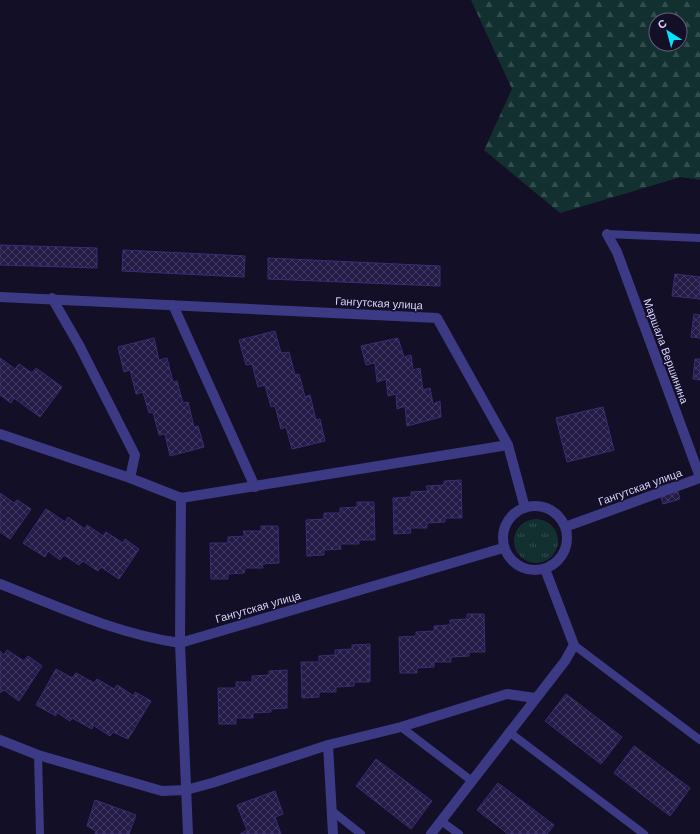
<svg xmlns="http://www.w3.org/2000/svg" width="700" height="834" font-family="Arial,sans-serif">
  <defs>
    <pattern id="grass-tufts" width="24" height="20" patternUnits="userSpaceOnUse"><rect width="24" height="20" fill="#12302f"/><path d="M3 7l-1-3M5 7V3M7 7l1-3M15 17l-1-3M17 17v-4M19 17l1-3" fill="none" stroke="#344d4e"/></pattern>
    <pattern id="forest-firs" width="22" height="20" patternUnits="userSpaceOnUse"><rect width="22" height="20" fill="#12302f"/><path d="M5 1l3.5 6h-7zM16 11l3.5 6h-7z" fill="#344d4e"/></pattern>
    <pattern id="building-cross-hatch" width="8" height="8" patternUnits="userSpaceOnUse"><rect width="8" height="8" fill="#241b47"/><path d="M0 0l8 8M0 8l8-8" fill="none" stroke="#433b63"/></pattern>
  </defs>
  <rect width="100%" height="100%" fill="#130f26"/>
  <path fill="url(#grass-tufts)" d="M514 541a22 22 0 1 1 44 0a22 22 0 1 1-44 0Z"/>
  <path fill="url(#forest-firs)" fill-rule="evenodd" d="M471 0H700V180L681 177 560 213 484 150 512 89ZM656 20H680V44H656Z"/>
  <path fill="url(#building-cross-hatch)" stroke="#3b2d73" d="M0 245 97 248V268L0 265Z
    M123 250 245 256 244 277 122 271Z
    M268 258 440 266V286L268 279Z
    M675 274 700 277V299L672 296Z
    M694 314 700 315V338L691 337Z
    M275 331 281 353 289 352 295 375 299 374 305 397 310 395 316 420 320 419 325 441 292 449 286 427 281 429 275 406 271 407 265 385 258 387 252 364 246 365 239 340Z
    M154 338 159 360 167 358 173 382 177 381 183 403 188 402 194 427 198 426 204 447 170 456 165 434 159 435 153 412 149 413 143 392 136 394 130 370 124 372 118 347Z
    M398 338 404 357 411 355 413 370 420 368 423 390 430 388 433 404 440 401 441 417 407 426 405 406 397 409 396 394 388 396 386 379 377 382 375 363 366 365 361 346Z
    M0 358 15 369 19 364 32 373 36 368 62 387 40 417 14 398 11 403 0 395Z
    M695 359H700V380L693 379Z
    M603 407 614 450 567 462 556 418Z
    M461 480 462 518H445V522L427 523V528H410L411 533 394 534 393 498 411 497V492L428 491 426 486 444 485V481Z
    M675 482 680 499 663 504 658 487Z
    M0 493 14 503 17 500 31 509 10 539 0 532Z
    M357 502H374L375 540H359V544H340L341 549 324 550V555L307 556 306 520 324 519V513H340V508L357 507Z
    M46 509 65 522 68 517 85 529 87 525 103 536 106 532 123 543 125 539 139 549 119 579 101 567 98 571 83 561 79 565 64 555 60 560 48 551 45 557 23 543Z
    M261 526H278L279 563 262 564 263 568H245L244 573 228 574V579H211L210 543H228V537L245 536 243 531H261Z
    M467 614H484L485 652H469V656L451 657V662H434V667L417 668V673H400L399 637 416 636V632L434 631V626L450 625V620L467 619Z
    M370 644V682H354V686L336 687V692H319V697L302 698 301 662H319V656L335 655V650L352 649V645Z
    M7 650 24 661 28 656 42 666 19 701 4 690 0 693V651L4 655Z
    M56 669 72 678 76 673 94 683 97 679 114 689 117 685 134 696 135 692 151 701 128 739 113 732 110 736 93 725 92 729 72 718 70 721 56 712V716L36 705Z
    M287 670V708L271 709V712L253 713V718H236V724H219L218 688H236V682H252V676L269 675V671Z
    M566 694 622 737 601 764 545 721Z
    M634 746 690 788 670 816 614 773Z
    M376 759 432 801 411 829 356 786Z
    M498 783 554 825 547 834H508L477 810Z
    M275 791 283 814 275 817 281 834H240L247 830 237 805Z
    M95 800 136 815 129 834H95L96 831 87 826Z"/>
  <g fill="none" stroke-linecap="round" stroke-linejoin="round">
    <path stroke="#3d3a85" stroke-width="8" d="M607 234 700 238
      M574 645 700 740
      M401 727 472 781
      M509 732 644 834
      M38 755 40 834
      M332 811 361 834
      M441 821 459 834"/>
    <path stroke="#3d3a85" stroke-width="10" d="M607 234 617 252 700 477
      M0 297 437 318 508 445 525 508
      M52 298 79 345 135 455 130 478
      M173 305 255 487
      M0 434 130 478 181 498 508 445
      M181 498 180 643 188 834
      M503 538a32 32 0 1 1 64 0a32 32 0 1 1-64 0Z
      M565 527 700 478
      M0 584C59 607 117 634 180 643L503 548
      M0 740 38 755 162 791 186 790 212 783 328 745 401 727 507 694 535 698
      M328 745 333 834
      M431 834 565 661 574 645 545 569"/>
  </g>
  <g text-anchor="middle" stroke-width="3" stroke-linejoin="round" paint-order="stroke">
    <g font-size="11" fill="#d9d4ff" stroke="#130f26">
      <text transform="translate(379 303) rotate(3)" y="4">Гангутская улица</text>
      <text transform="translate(666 351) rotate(70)" y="4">Маршала Вершинина</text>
      <text transform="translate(640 487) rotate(-20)" y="4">Гангутская улица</text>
      <text transform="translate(258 607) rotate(-16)" y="4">Гангутская улица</text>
    </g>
  </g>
  <g transform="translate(668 32) rotate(324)"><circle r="19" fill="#130f26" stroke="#625e7d"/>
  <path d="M0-3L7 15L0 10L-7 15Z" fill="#00e5ff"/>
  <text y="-6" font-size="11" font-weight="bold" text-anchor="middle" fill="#d9d4ff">С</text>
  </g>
</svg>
